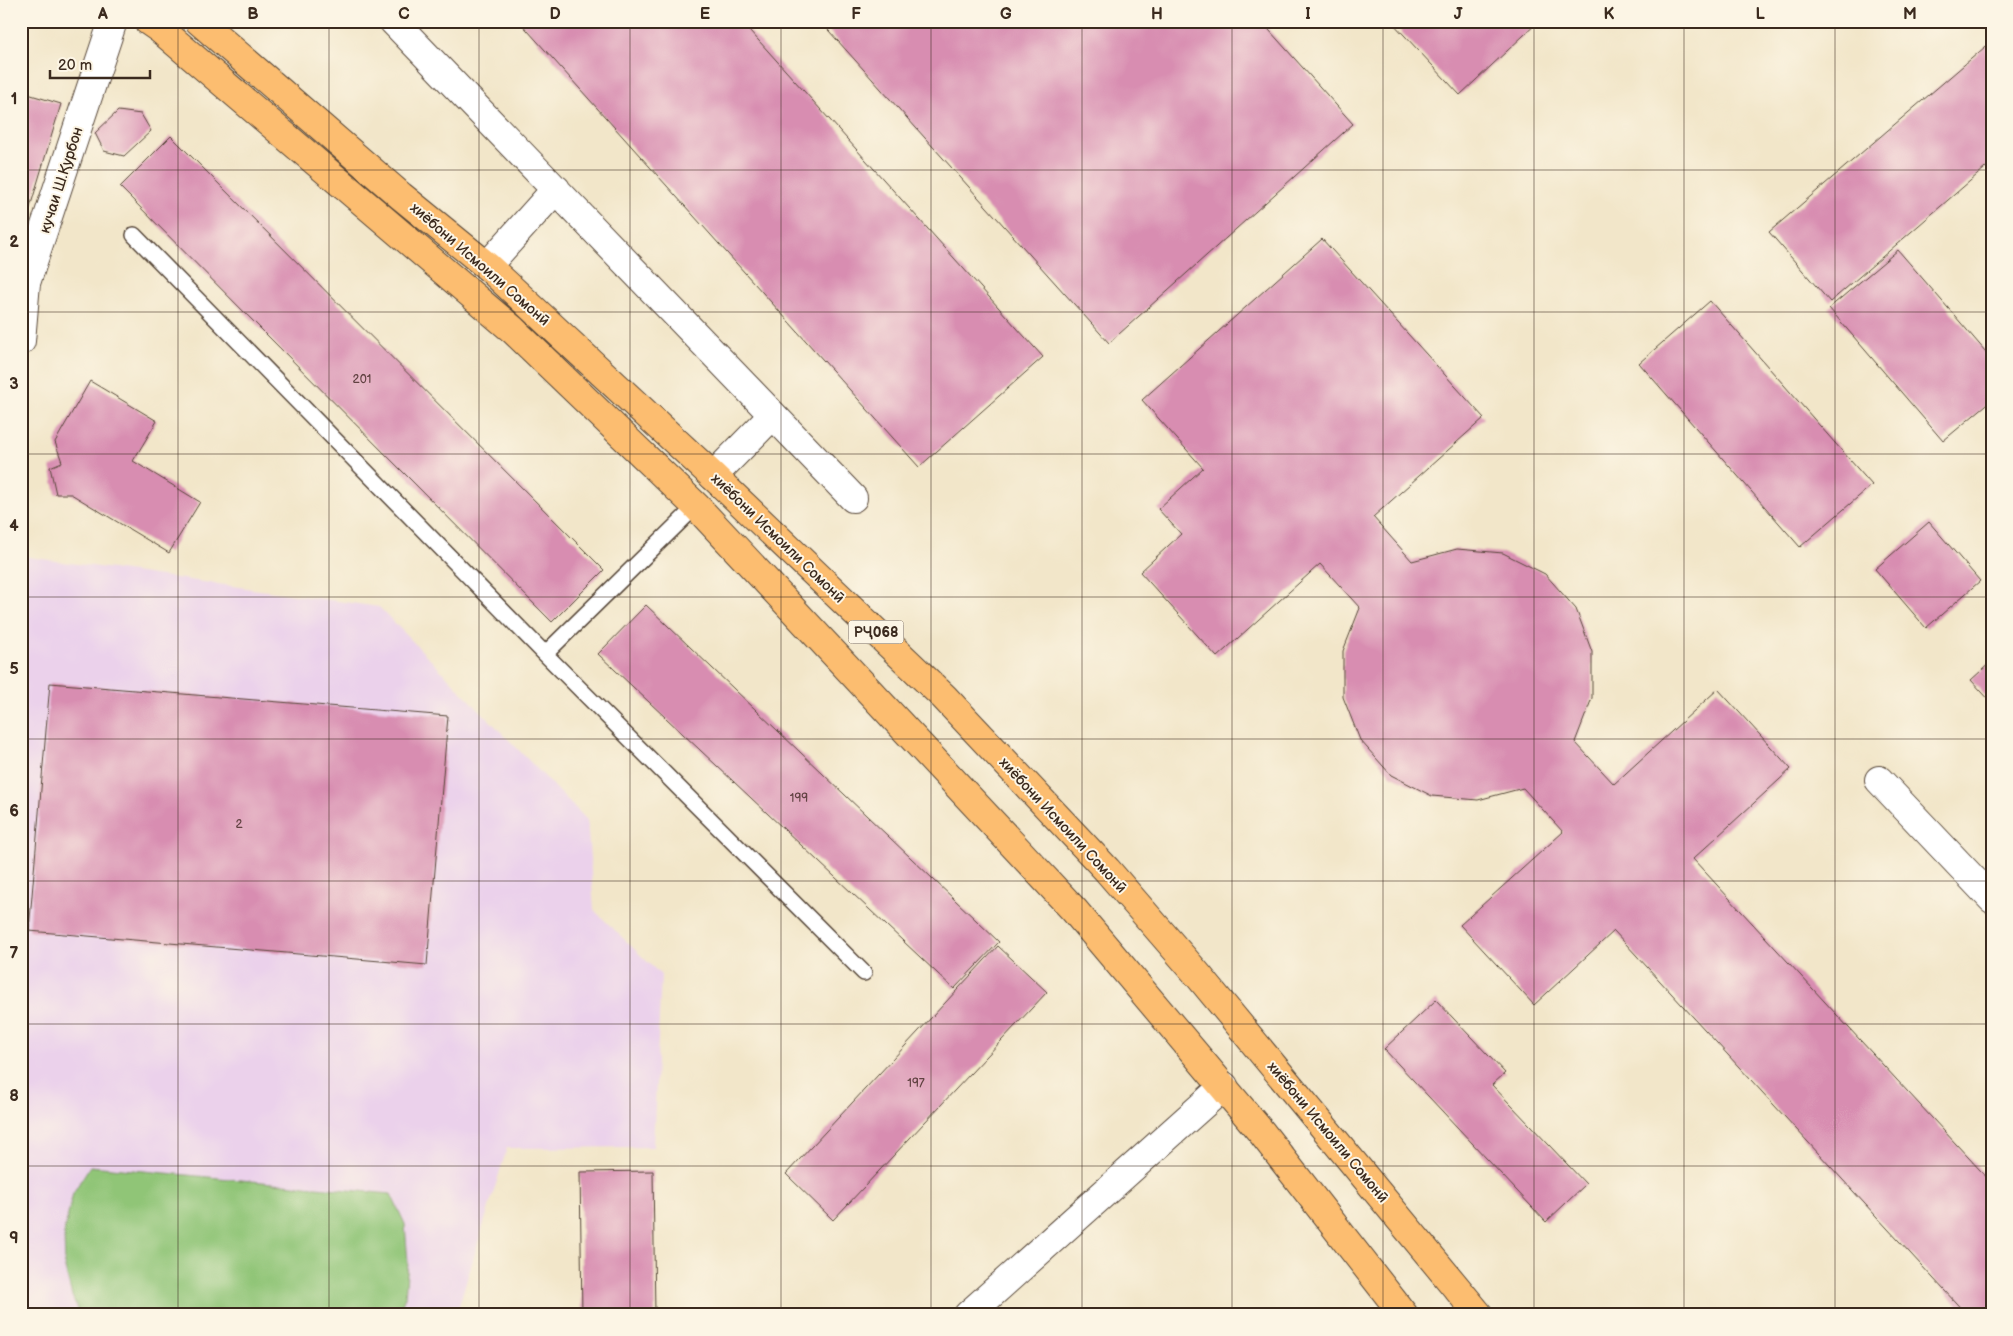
<svg xmlns="http://www.w3.org/2000/svg" width="2013" height="1336" font-family="'Balsamiq Sans',sans-serif">
  <rect width="100%" height="100%" fill="#fcf5e5"/>
  <filter id="ink" filterUnits="userSpaceOnUse"><feTurbulence type="fractalNoise" baseFrequency=".02" numOctaves="2"/><feDisplacementMap in="SourceGraphic" scale="10" xChannelSelector="R" yChannelSelector="G"/><feConvolveMatrix kernelMatrix="1 2 1 2 8 2 1 2 1" color-interpolation-filters="sRGB"/></filter>
  <filter id="wash" filterUnits="userSpaceOnUse"><feTurbulence type="fractalNoise" baseFrequency=".0096" numOctaves="4" result="noise"/><feDisplacementMap in="SourceGraphic" scale="20" xChannelSelector="R" yChannelSelector="G"/><feGaussianBlur stdDeviation="1.12" result="paint"/><feColorMatrix in="noise" values="0 0 0 0 0 0 0 0 0 0 0 0 0 0 0 0 0 1.4 0 .05"/><feComposite in="paint" operator="in"/></filter>
  <g filter="url(#wash)">
    <rect width="100%" height="100%" fill="#f2e6c9"/>
    <path fill="#ebd1eb" d="M21 556 379 607 587 820 594 910 661 975 653 1147 507 1148 456 1315H21Z"/>
    <path fill="#90c577" stroke="#66784a" d="M90 1166 391 1194 405 1224 408 1263 405 1297 398 1315H80L72 1296 65 1268 64 1232 73 1193Z"/>
    <g id="blocks">
      <path fill="#d88db1" d="M519 21H741L1043 357 919 467Z
        M820 21H1261L1353 124 1109 343Z
        M1391 21H1539L1460 95Z
        M1992 41V162L1830 302 1769 232Z
        M21 92 61 104 29 211 21 208Z
        M118 111 141 114 151 131 124 156 104 151 95 133Z
        M171 136 604 570 552 622 120 187Z
        M1322 239 1484 418 1373 517 1412 561 1457 549 1503 553 1545 574 1576 609 1592 652V698L1575 742 1614 784 1718 689 1791 769 1693 859 1992 1183V1315H1967L1614 931 1534 1005 1460 925 1563 832 1523 788 1478 800 1432 796 1391 775 1360 740 1343 697V651L1360 608 1320 564 1217 657 1140 572 1181 534 1158 509 1203 468 1142 400Z
        M1898 250 1992 359V400L1943 441 1829 308Z
        M1710 301 1872 485 1800 547 1639 363Z
        M90 381 157 421 133 461 200 502 169 553 71 494H56L50 467 62 462 55 442Z
        M1929 522 1980 581 1926 628 1875 569Z
        M646 605 999 942 954 989 598 654Z
        M1992 661V703L1971 680Z
        M50 683 448 716 427 965 29 931Z
        M998 946 1047 992 833 1220 786 1174Z
        M1436 1000 1505 1073 1492 1085 1586 1184 1546 1222 1384 1049Z
        M653 1171 655 1315H582L580 1172Z"/>
    </g>
  </g>
  <g filter="url(#ink)">
    <use href="#blocks" fill-opacity="0" stroke="#564638" stroke-width="1"/>
    <g fill="none" stroke-linecap="round" stroke-linejoin="round">
      <defs>
        <path id="service" d="M134 235 545 654 696 506
          M545 654 864 973"/>
        <path id="minor" d="M393 21 853 498
          M487 266 556 189
          M21 341 26 283 113 21
          M713 476 773 415
          M1879 780 1992 899
          M968 1315 1224 1086"/>
        <path id="trunk" d="M148 21 161 30 513 330 696 506 1074 910 1262 1133 1404 1315
          M199 21 401 196 487 266 713 476 944 697 1107 870 1198 975 1479 1315"/>
      </defs>
      <use href="#service" stroke="#564638" stroke-width="18"/>
      <use href="#minor" stroke="#564638" stroke-width="30"/>
      <use href="#trunk" stroke="#564638" stroke-width="30"/>
      <use href="#service" stroke="#fff" stroke-width="15"/>
      <use href="#minor" stroke="#fff" stroke-width="28"/>
      <use href="#trunk" stroke="#fcbd6f" stroke-width="28"/>
    </g>
  </g>
  <path fill="none" stroke="#3b2a1e" stroke-width="1" stroke-opacity="0.55" d="M178 21V1315M329 21V1315M479 21V1315M630 21V1315M781 21V1315M931 21V1315M1082 21V1315M1232 21V1315M1383 21V1315M1534 21V1315M1684 21V1315M1835 21V1315M21 170H1992M21 312H1992M21 454H1992M21 597H1992M21 739H1992M21 881H1992M21 1024H1992M21 1166H1992"/>
  <g text-anchor="middle" stroke-width="4" stroke-linejoin="round" paint-order="stroke">
    <g font-size="12" fill="#624343">
      <text x="362" y="383">201</text>
      <text x="799" y="802">199</text>
      <text x="239" y="828">2</text>
      <text x="916" y="1087">197</text>
    </g>
    <rect fill="#fcf5e5" stroke="#75675a" stroke-width="1" x="848.5" y="620.5" width="55" height="23" rx="4"/>
    <g font-size="14" font-weight="bold" fill="#3b2a1e">
      <text x="876" y="637">РҶ068</text>
    </g>
    <g font-size="15" fill="#3b2a1e" stroke="#fcf5e5">
      <text transform="translate(61 180) rotate(-72)" y="5">кучаи Ш.Қурбон</text>
      <text transform="translate(480 264) rotate(41)" y="5">хиёбони Исмоили Сомонӣ</text>
      <text transform="translate(778 538) rotate(44)" y="5">хиёбони Исмоили Сомонӣ</text>
      <text transform="translate(1063 825) rotate(47)" y="5">хиёбони Исмоили Сомонӣ</text>
      <text transform="translate(1328 1132) rotate(50)" y="5">хиёбони Исмоили Сомонӣ</text>
    </g>
  </g>
  <rect width="2013" height="1336" fill="none" stroke="#fcf5e5" stroke-width="55"/>
  <path d="M50 70v8h100v-8" fill="none" stroke="#3b2a1e" stroke-width="2.5"/>
  <text x="58" y="70" font-size="15" fill="#3b2a1e" stroke="#fcf5e5" stroke-width="4" paint-order="stroke">20 m</text>
  <rect x="28" y="28" width="1958" height="1280" fill="none" stroke="#3b2a1e" stroke-width="2"/>
  <g font-size="16" text-anchor="middle" font-weight="bold" fill="#3b2a1e">
    <text x="103" y="19">A</text>
    <text x="253" y="19">B</text>
    <text x="404" y="19">C</text>
    <text x="555" y="19">D</text>
    <text x="705" y="19">E</text>
    <text x="856" y="19">F</text>
    <text x="1006" y="19">G</text>
    <text x="1157" y="19">H</text>
    <text x="1308" y="19">I</text>
    <text x="1458" y="19">J</text>
    <text x="1609" y="19">K</text>
    <text x="1760" y="19">L</text>
    <text x="1910" y="19">M</text>
    <text x="14" y="104">1</text>
    <text x="14" y="247">2</text>
    <text x="14" y="389">3</text>
    <text x="14" y="531">4</text>
    <text x="14" y="674">5</text>
    <text x="14" y="816">6</text>
    <text x="14" y="958">7</text>
    <text x="14" y="1101">8</text>
    <text x="14" y="1243">9</text>
  </g>
</svg>
